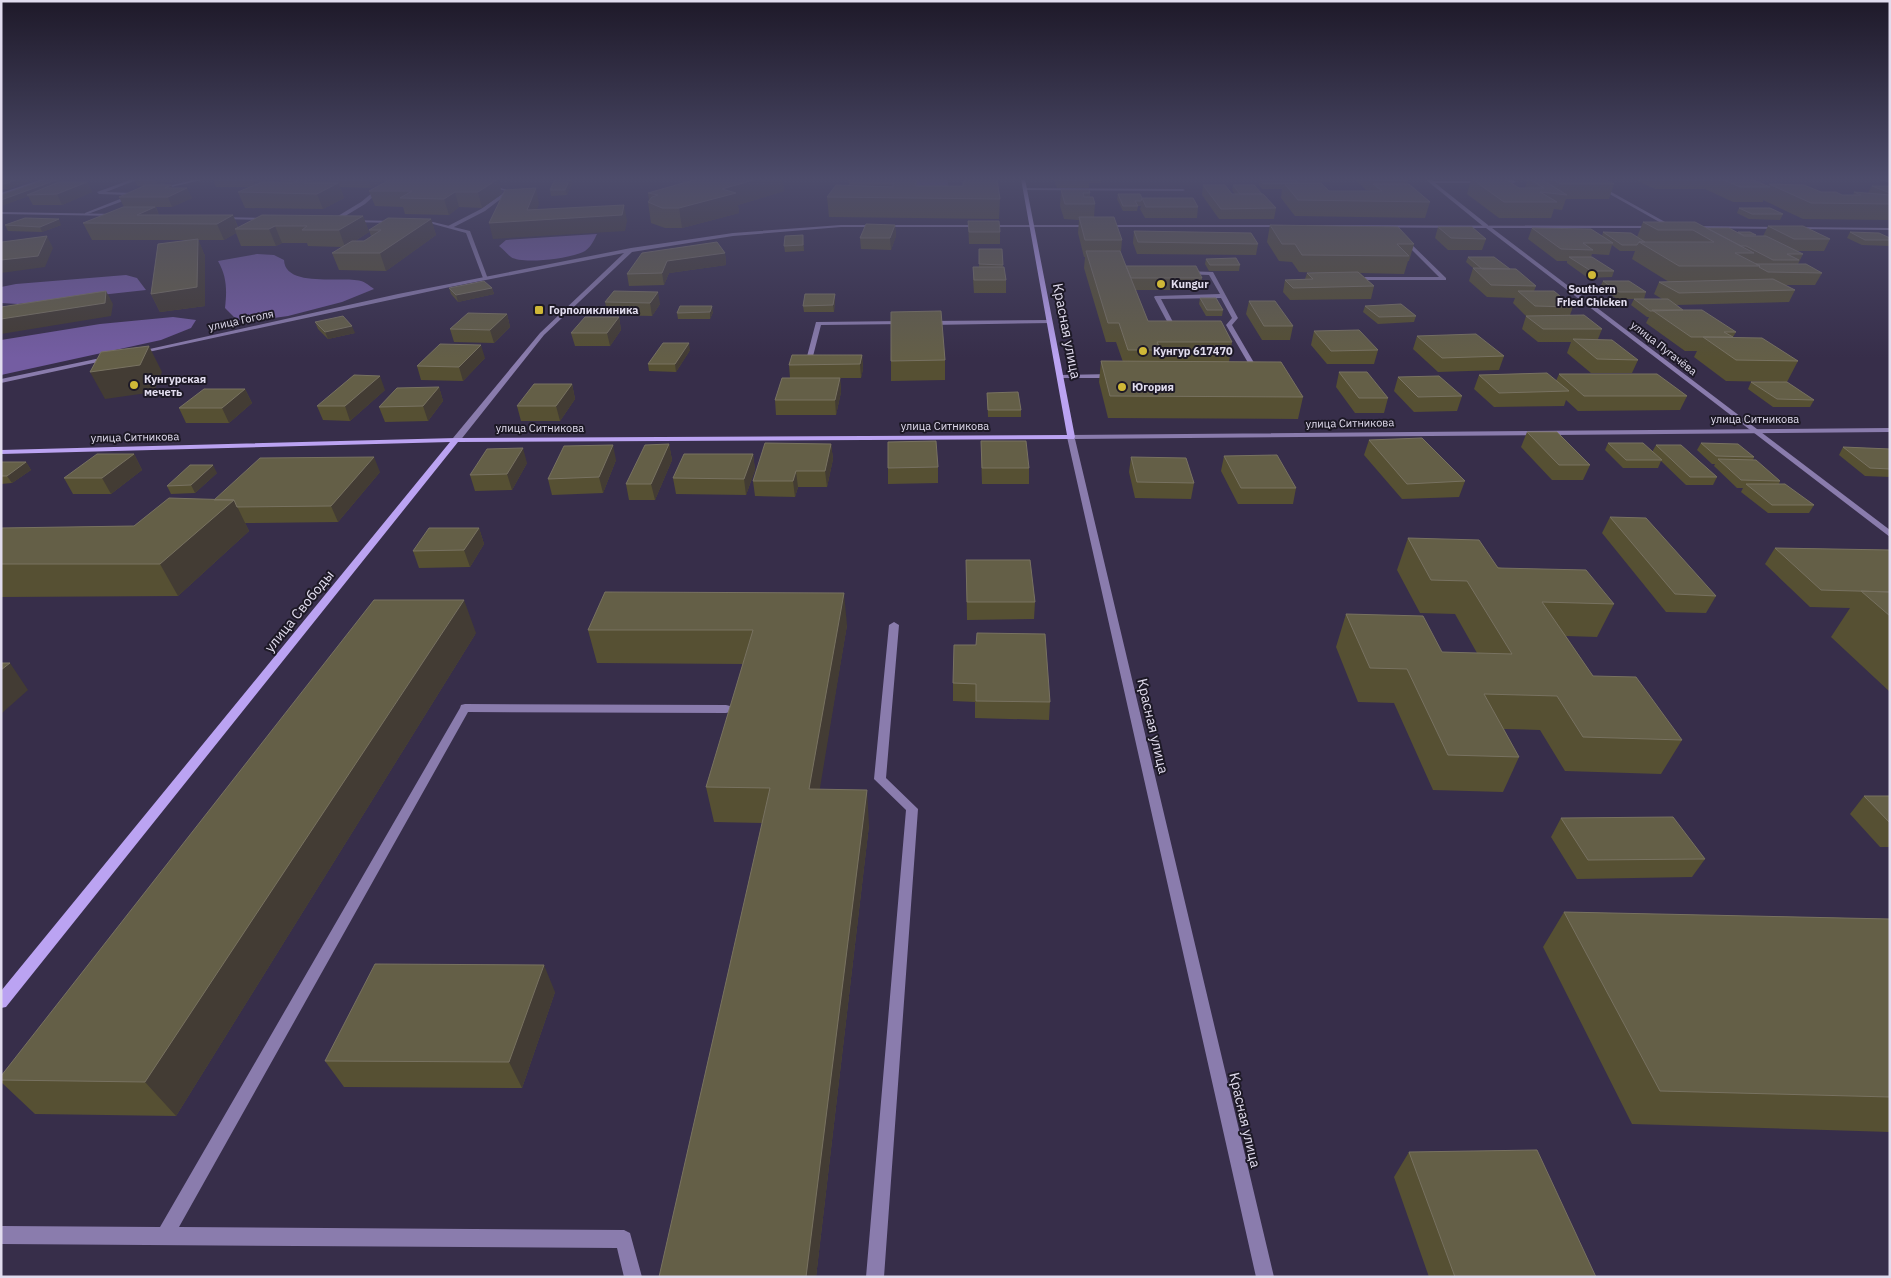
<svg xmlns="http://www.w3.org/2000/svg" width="1891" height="1278" font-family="'IBM Plex Sans',sans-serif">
  <rect width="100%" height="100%" fill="#372e4a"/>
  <path fill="#5d4b84" d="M905 179H947L950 194H906Z"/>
  <path fill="#745da2" d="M597 234C594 240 591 247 585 251 574 258 522 265 511 257 507 254 503 249 499 246L506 240Z
    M257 254 274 255 284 260C285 288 342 276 361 281 365 282 370 286 374 289L342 302 288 316 260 320 241 321 234 317 225 308C227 290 227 277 218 261Z
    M126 275 137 278 146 290 18 304 1 303V287L16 284Z
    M173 317 196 320 191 328 161 340 1 375V340L100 324Z"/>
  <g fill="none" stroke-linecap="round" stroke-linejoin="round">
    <path fill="#8a7cad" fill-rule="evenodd" d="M43 179H49L1 196V193Z
      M133 179H139L106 192 133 193 135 194 134 197 85 215V213L130 195 99 194 97 192Z
      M198 179H206L158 190 156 189Z
      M389 179H393L365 204 337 221H333V219L361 202Z
      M1507 179H1512L1516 182 1514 183 1495 182 1509 181Z
      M1583 179H1588L1674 227 1670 228Z
      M1431 181H1483L1485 182 1483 183H1429Z
      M487 184 511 191 485 211 452 228H448V226L481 209 506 191 487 186Z
      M1025 188 1183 189 1185 190 1183 191 1023 190Z
      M1404 237 1446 278V280H1352V278L1354 277H1439L1402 240Z
      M1186 271 1213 272 1238 318 1232 325 1260 373 1259 374 1254 373 1226 325 1232 318 1221 298 1161 299 1174 324 1183 326 1180 328 1170 327 1154 297 1155 296 1220 294 1209 275 1184 274 1183 273Z
      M1050 320 1052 321V323L929 325 926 323 929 321Z
      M904 321 906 322V324L821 325 811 364 808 366 805 364 816 322Z
      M1060 375 1112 374 1115 376 1112 378H1058V376Z
      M894 622 899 625 886 778 918 809 884 1277H866L906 810 874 779 889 625Z
      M465 704 726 705 730 706 731 709 730 712 726 713 468 712 179 1227 624 1230 630 1233 642 1277H624L617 1248 1 1244V1226L160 1227 460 708 461 705Z"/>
    <path fill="#8a7cad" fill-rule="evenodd" d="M1425 179H1430L1488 225V227H1484Z
      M1880 179 1890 180V183L1880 180Z
      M1 212 118 214 120 215 118 216 1 214Z
      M220 217 268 218 270 219 268 220 222 219Z
      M350 220 395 221 397 222 395 223 352 222Z
      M420 221 433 222 470 231 488 279 483 278 466 233 433 224 418 223Z
      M1890 428V432L1075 439 1274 1277H1256L1067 437 1068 435Z"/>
    <path fill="#8a7cad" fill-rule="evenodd" d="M841 225H1283L1285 226 1283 227H841L733 236 632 252 544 335 459 442H456L452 440 453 438 540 333 624 253 450 287 139 354 136 352 398 294 631 248 733 233Z
      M1307 225 1655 226 1653 228H1492L1890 530V537L1486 228 1305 227Z
      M1690 226 1780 227 1782 228 1780 229 1692 228Z
      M1793 227 1890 228V230L1795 229Z
      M110 356 113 358 112 359 1 383V379Z"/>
    <path fill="#bba3f2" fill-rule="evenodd" d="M1021 179H1025L1075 437 1074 439 458 442 6 1007 1 1008V991L450 442 1 454V450L456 438 1067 435Z"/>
  </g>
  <path fill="#565033" d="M4 179H35L7 189H1V180Z
    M46 179H65L66 182H87L92 192 62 205H33L28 196 1 206Z
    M134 179H175L161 185H171L172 188 192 198 172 207H156L159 215H233L238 227 363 216 369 232 355 241H364L371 236 369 230 431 219 436 235 386 271 339 270 332 253 342 247 308 246 307 243H282L276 246H241L236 233 224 240H198L205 256V306L160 312 151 294 191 240H92L83 223 124 207 119 197 144 186H137Z
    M213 179H274L267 182H282L280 179H498L502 194 482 208 459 207 449 215 405 214 403 207 375 206 369 191 386 182 385 180 371 188 340 187 344 198 323 209 245 208 238 192 250 187H216Z
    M846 179H917V186H963L968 181V179H997L1000 199 999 219 829 217 827 197 849 186V183Z
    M1054 179H1101V183H1089V188H1057Z
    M1220 179H1244V180H1221Z
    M1296 179H1330V182H1299Z
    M1355 179H1406L1408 181 1407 184 1430 202 1425 218 1295 216 1281 198 1282 189H1262L1259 185 1260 180 1298 183 1329 191H1372L1366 190Z
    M1451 179H1492L1519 188H1525L1527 182 1522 179H1604L1614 184 1609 199H1566L1562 210 1554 209 1551 218H1499L1467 194 1471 180H1453Z
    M1634 179H1751L1768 186 1769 184 1842 195H1853L1854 192 1868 193 1872 186H1890V220L1803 219 1763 200V202H1733L1705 189H1655Z
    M572 182 567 195 551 196 550 190Z
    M1203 185 1232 194H1235L1232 190 1233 185 1276 208 1274 219H1219L1202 195Z
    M1061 190 1090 193V197L1095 204 1094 217 1122 240 1121 252 1126 266 1202 278 1200 290H1136L1148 321 1232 342 1229 362 1303 397 1298 419 1108 418 1099 382 1101 361 1123 362 1116 342H1106L1084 268 1085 257H1084L1078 233 1079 220 1064 219 1060 206Z
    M784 191 738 205 739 213 682 228H665L651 223 648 202 649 201 648 193Z
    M1118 194 1198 207 1197 218H1145L1140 209 1141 206H1138L1137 211H1123L1117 199Z
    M1739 208 1783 214 1780 220 1749 219 1737 213Z
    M968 221 1000 232V244H969Z
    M1643 222 1707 228 1756 236H1763L1768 226 1830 239 1824 251H1795L1803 254 1798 264 1822 273 1815 285H1785L1795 290 1789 302 1676 305 1683 310 1736 332 1733 337 1798 361 1787 382 1726 381 1694 357 1697 351H1685L1646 323 1649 317H1647L1631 305 1634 299H1662L1654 294 1659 282H1669L1632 259 1635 251H1620L1612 245 1609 255 1592 254 1591 257 1614 271 1612 277 1588 278 1567 263V261H1557L1528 239 1532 228 1602 236 1603 232 1637 237Z
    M5 225H61L42 232 8 231Z
    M895 225 896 236 891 250 861 249 860 238Z
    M1270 225 1414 244 1409 261H1408L1404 274 1360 273 1374 286 1371 299 1290 300 1283 292 1285 280 1305 279 1307 273H1323L1299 272 1292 262 1279 261 1267 242Z
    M1438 227 1486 239 1482 250H1448L1435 238Z
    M1134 231 1258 244 1256 255 1137 254 1133 243Z
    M1850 232 1890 238V246L1862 245 1847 238Z
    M803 235 804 251 785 252 784 246Z
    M979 249H1002L1003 267 1006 280V293H974L973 279V267H979Z
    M725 253 726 265 669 273 664 285 629 286 627 274Z
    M1468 257 1510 269 1536 286 1534 291 1573 307 1570 315 1602 329 1598 339 1638 360 1632 373H1591L1567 353 1571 342H1538L1522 329 1526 316 1513 303 1515 298 1487 297 1469 281 1473 268 1466 262Z
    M1206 259 1240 265 1239 271H1209L1205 264Z
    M1603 281 1646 292 1644 299H1617L1600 287Z
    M449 288H492L494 294 458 302 451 294Z
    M614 291 660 304 652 316 608 315 605 302Z
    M835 294V300L834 312H804L803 306Z
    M1200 298 1223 310 1222 316H1206L1199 304Z
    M1249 301 1293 326 1290 340H1262L1246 314Z
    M1365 306 1416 316 1414 322 1378 324 1363 312Z
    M713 312 710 319H678L677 313Z
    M507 314 510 327 494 343 454 342 450 329Z
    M619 317 621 330 610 346H575L571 333Z
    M315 322 355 333 328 339 318 329Z
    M1314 331 1378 350 1374 364H1327L1311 345Z
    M1417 336 1504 356 1499 370 1438 372 1413 349Z
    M690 350 676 372 649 371 648 364Z
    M862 355 863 369 861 378H840L841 392 836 415H776L775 400 790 378 789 365Z
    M485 358 463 381 421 380 417 366Z
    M945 360V380L891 381V361Z
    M1339 372 1388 398 1384 413H1355L1336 387Z
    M1559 374 1687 396 1680 410 1578 411 1566 400 1564 406 1494 407 1474 389 1479 375 1556 381Z
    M1398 377 1462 396 1457 411 1414 412 1394 391Z
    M1751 382 1814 400 1810 407H1773L1748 389Z
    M572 384 575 399 560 421H521L517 406Z
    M439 387 443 401 428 421 385 422 379 407Z
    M245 389 252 403 229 423H186L179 408Z
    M385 390 350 421 323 420 317 406Z
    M987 393 1021 410V417H988Z
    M1527 432 1590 465 1583 480H1552L1521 447Z
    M1369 440 1465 481 1459 497 1402 499 1364 455Z
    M981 441 1029 468V484H982L981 456Z
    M1608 443 1652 452 1656 445 1717 477 1713 485H1686L1661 461 1658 468H1623L1605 450Z
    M1701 443 1754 457 1753 460 1780 481 1779 484 1814 505 1809 513H1768L1741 492 1743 488H1737L1714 466 1715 464H1712L1697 450Z
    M669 444 672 460 655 500H629L626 484Z
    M831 444 833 459 827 487H798L795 497 755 496 753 481Z
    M1843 447 1890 449V477L1865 476 1839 455Z
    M134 454 142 470 111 494H73L64 478Z
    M753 454 755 470 746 495 676 494 673 478Z
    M1224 456 1296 488 1293 504H1238L1221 471Z
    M1131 457 1194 483 1191 499 1135 498 1129 472Z
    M616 460 603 493 552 495 548 479Z
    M1 462H26L31 470 12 483 1 484Z
    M527 463 512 490 475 491 470 475Z
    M938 467V483L888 484V468Z
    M380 472 338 522 245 523 249 531 178 596 1 597V528L134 526 214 500Z
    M217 473 195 493 171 494 167 486Z
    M1610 517 1716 596 1706 613 1666 612 1602 533Z
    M479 528 484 544 470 567 419 568 413 551Z
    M1408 538 1614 604 1597 637 1566 636 1593 676 1682 740 1661 774 1565 771 1540 730 1504 729 1519 757 1503 792 1433 790 1394 703 1358 702 1336 647 1346 614 1442 652 1477 653 1455 614 1420 613 1397 570Z
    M1775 548 1890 550V692L1831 637 1850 608 1810 607 1765 564Z
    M966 560 1035 602 1034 619 967 620Z
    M847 625 819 789 869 825 816 1277H659L762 823 714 822 706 787 743 664 597 663 588 630Z
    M476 633 176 1116 35 1114 1 1082V1076Z
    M976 645 1050 702 1049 720 975 718V702L953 701V683Z
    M1864 796H1890V847H1880L1850 814Z
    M1561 818 1705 859 1692 877 1577 879 1551 837Z
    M1564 912 1890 919V1132L1632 1124 1543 947Z
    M555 992 522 1088 344 1087 325 1061Z
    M1409 1152 1596 1277H1429L1394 1177Z"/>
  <path fill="#433c34" d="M18 179H35L7 189 4 184Z
    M59 179H65L66 182 27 195 28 196 1 206V200Z
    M155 179H175L158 186Z
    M253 179H274L256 187Z
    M312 179H329L332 187 338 183 344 198 323 209 317 194 304 183Z
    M368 179H385V180L371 188Z
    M498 179 502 194 482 208 478 192Z
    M535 179H554L535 180Z
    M570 179H571L572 182 567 195 565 190Z
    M646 179H673L646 181Z
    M757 179H783L784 191 738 205 739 213 682 228 679 208 722 189Z
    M87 182 92 192 62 205 57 194Z
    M171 185 175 194 187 188 192 198 172 207 168 197 165 188Z
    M536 188 539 204 533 220 624 205 627 221 625 231 493 239 489 223 527 210Z
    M455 192 459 207 449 215 444 199Z
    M155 207 163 223 137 215Z
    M233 215 238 229H235L236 233 224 240 217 224Z
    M363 216 369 232 345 247 339 230Z
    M59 219 61 225 42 232 40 227Z
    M431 219 436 235 386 271 380 253Z
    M895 225 896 236 891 250 890 238Z
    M275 226 282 243 276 246 269 229Z
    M47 236 53 248 45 267 1 273V260Z
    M198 239 205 256V306L160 312 151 294Z
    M725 253 726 265 669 273 664 285 662 273 667 261Z
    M492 288 494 294 458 302 456 295Z
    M106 291 113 304 111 316 1 334V319Z
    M658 292 660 304 652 316 650 303Z
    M835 294V300L834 312 833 305Z
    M712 306 713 312 710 319V312Z
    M507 314 510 327 494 343 490 330Z
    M619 317 621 330 610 346 607 333Z
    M352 326 355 333 328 339 325 332Z
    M689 343 690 350 676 372 675 364Z
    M481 345 485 358 463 381 459 367Z
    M149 346 162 372 154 392 105 399 90 372Z
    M862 355 863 369 861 378 860 364Z
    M380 376 385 390 350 421 345 406Z
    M840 378 841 392 836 415 835 400Z
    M572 384 575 399 560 421 556 406Z
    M439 387 443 401 428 421 423 406Z
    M245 389 252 403 229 423 222 408Z
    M669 444 672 460 655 500 651 484Z
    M831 444 833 459 827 487 825 471Z
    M613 445 616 460 603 493 599 477Z
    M523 448 527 463 512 490 507 474Z
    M134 454 142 470 111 494 102 478Z
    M753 454 755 470 746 495 744 479Z
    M374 457 380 472 338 522 331 506Z
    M26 462 31 470 12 483 7 476Z
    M213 465 217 473 195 493 191 485Z
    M796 471 798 487 795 497 793 481Z
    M234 500 249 531 178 596 160 564Z
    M479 528 484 544 470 567 464 550Z
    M844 593 847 625 814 824 809 789Z
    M464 600 476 633 176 1116 145 1082Z
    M10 663 28 690 1 714V670Z
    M867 790 869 825 816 1277H806Z
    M544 965 555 992 522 1088 509 1062Z"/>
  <path fill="#645f47" stroke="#787261" d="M4 179H18L4 184H1V180Z
    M46 179H59L1 200V195Z
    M300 179H312L304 183H338L317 194 238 192 262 182 292 183Z
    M391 179H498L478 192H455L444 199 400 198 412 191H369Z
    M555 179H570L565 190H550Z
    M697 179H757L722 189 736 193 679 208H662L648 202 652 197 658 195 648 193Z
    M851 179H916V186H963V181H969V179H997L1000 199 827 197 836 185 893 187V183H849Z
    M1367 179H1406L1408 181 1368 180Z
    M1472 179H1505L1519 188H1544L1529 179H1541L1567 195 1540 192 1557 202H1504Z
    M1552 179H1604L1614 184H1561Z
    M1722 179H1751L1770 187H1740Z
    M1260 180H1296L1298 183 1263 184Z
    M59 182H87L57 194 27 195Z
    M1284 183H1321L1329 191H1382L1373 184H1409L1430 202 1298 200Z
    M1769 184 1804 185 1821 192H1836L1842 195H1861L1854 192 1890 195V204L1811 203Z
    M146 185H171L165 188H187L168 197H119Z
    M1203 185H1225L1232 194H1263L1276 208 1221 209Z
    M1233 185H1254L1262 194H1240Z
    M1872 186H1890V193Z
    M536 188 527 210 624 205 622 215 489 223 505 190Z
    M1061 190H1089L1090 193H1083L1084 197H1093L1095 204H1065Z
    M1118 194H1140L1142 198 1141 201H1135L1138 206H1123Z
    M1142 198H1193L1198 207H1146Z
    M123 207H155L137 215H233L217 224 83 223Z
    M1739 208H1770L1783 214H1752Z
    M262 215 363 216 339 230H302L307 226H275L269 229H235Z
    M1079 217H1114L1122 240H1085Z
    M25 218 59 219 40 227 5 225Z
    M388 218 431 219 380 253H332L352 241H364L381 230H369Z
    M968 221H999L1000 232H969Z
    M1643 222H1695L1754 253H1735L1760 266H1679L1639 242H1714L1693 230H1658Z
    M866 224 895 225 890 238H860Z
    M1270 225 1398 227 1414 244H1397L1409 256 1302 255 1295 244H1282Z
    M1768 226H1803L1830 239H1794Z
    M1438 227H1472L1486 239 1451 238Z
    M1532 228 1591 229 1613 243H1583L1593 250 1561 249Z
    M1707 228H1729L1744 236H1766L1803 254H1787L1799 260H1773L1746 246H1741Z
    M1134 231 1251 233 1258 244 1138 242Z
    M1603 232 1631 233 1645 242H1639L1637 245H1622Z
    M1738 232H1750L1756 235H1743Z
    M1850 232 1879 233 1890 238V240H1865Z
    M803 235V245L784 246 785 236Z
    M47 236 38 256 1 260V243L2 242Z
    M198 239 197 287 151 294 158 244Z
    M717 242 725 253 667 261 662 273 627 274 642 253Z
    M979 249H1002L1003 265 979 264Z
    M1086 251H1120L1148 321H1221L1232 342H1157L1161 350H1128L1119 323H1108Z
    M1468 257H1494L1510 269H1482Z
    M1569 257H1592L1614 271H1591Z
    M1236 258 1240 265H1210L1206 259Z
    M1756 264H1806L1822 273 1768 272 1759 267 1760 266Z
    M1126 266H1196L1202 278H1131Z
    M973 267H1004L1006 280H974Z
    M1473 268 1516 269 1536 286 1491 285Z
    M1358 272 1374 286 1293 288 1285 280 1313 279 1307 273Z
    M1773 279 1795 290 1679 293 1659 282Z
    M484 281 492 288 456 295 449 288Z
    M1603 281H1629L1646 292H1619Z
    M106 291 105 303 1 319V307Z
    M614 291 658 292 650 303 605 302Z
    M1518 291H1554L1573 307 1535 306Z
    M805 294H835L833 305 803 306Z
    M1200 298H1216L1223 310H1207Z
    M1634 299H1668L1683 310 1650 311Z
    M1249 301H1275L1293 326H1264Z
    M1401 304 1416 316 1379 317 1365 306Z
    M680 306H712L710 312 677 313Z
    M1652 310H1702L1736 332H1724L1733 337H1691Z
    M941 311 945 360 891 361V312Z
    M468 313 507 314 490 330 450 329Z
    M1584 315 1602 329H1543L1526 316Z
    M343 316 352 326 325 332 315 322Z
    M585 317H619L607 333H571Z
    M1359 330 1378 350 1331 351 1314 331Z
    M1476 334 1504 356 1442 358 1417 336Z
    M1703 337 1762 338 1798 361 1736 360Z
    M1573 339 1612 340 1638 360 1597 359Z
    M663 343H689L675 364H648Z
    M440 344 481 345 459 367 417 366Z
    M149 346 140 365 90 372 101 352Z
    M792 355H862L860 364 789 365Z
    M1101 361 1281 362 1303 397 1110 396Z
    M1339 372H1367L1388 398H1359Z
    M1547 373 1569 391 1499 393 1479 375Z
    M1559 374H1657L1687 396H1584Z
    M354 375 380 376 345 406H317Z
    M1439 376 1462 396 1418 397 1398 377Z
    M782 378H840L835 400H775Z
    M1751 382H1787L1814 400 1777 399Z
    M534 384H572L556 406H517Z
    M439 387 423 406 379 407 397 388Z
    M204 389H245L222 408H179Z
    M1018 392 1021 410H988L987 393Z
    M1527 432H1557L1590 465H1559Z
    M1422 438 1465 481 1407 484 1369 440Z
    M936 441 938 467 888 468V442Z
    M981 441H1026L1029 468H982Z
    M765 443 831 444 825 471H796L793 481H753Z
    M1608 443H1643L1662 460H1626Z
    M1701 443 1738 444 1754 457 1716 456Z
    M669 444 651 484H626L645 445Z
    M613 445 599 477 548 479 564 446Z
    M1656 445H1681L1717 477H1690Z
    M1843 447 1890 449V469L1870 468Z
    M523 448 507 474 470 475 487 449Z
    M97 454H134L102 478H64Z
    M684 454H753L744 479 673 478Z
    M1277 455 1296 488H1241L1224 456Z
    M374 457 331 506 237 507 234 500H214L260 458Z
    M1131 457 1186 458 1194 483 1137 482Z
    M1718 459 1756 460 1780 481 1741 480Z
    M1 462H26L7 476H1Z
    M190 465H213L191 485 167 486Z
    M1746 484H1785L1814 505H1772Z
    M169 498 234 500 160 564H1V528L134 526Z
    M1610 517 1646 518 1716 596 1675 594Z
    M429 528H479L464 550 413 551Z
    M1408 538 1479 540 1498 568 1586 570 1614 604 1542 602 1593 676 1636 677 1682 740 1583 737 1557 696 1484 694 1519 757 1448 755 1407 669 1370 668 1346 614 1423 616 1442 652 1512 654 1467 581 1431 580Z
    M1775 548 1890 550V592L1821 590Z
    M966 560H1030L1035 602H967Z
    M1861 591 1890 592V616Z
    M605 592 844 593 809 789 867 790 806 1277H659L770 788 706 787 753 630H588Z
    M374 600H464L145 1082 1 1080V1076Z
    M977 633 1045 634 1050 702 976 701V684L953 683 954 645H976Z
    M1 663H10L1 670Z
    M1864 796H1890V823Z
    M1673 817 1705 859 1588 860 1561 818Z
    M1564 912 1890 919V1097L1660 1091Z
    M375 964 544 965 509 1062 325 1061Z
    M1537 1150 1596 1277H1455L1409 1152Z"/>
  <linearGradient id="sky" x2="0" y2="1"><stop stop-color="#1e1929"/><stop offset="0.5" stop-color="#4d4c6b"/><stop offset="1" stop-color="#4d4c6b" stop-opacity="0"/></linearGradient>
  <rect width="1891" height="358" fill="url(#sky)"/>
  <g fill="#cfb837" stroke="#1d1926" stroke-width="2">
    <circle cx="1592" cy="275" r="5"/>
    <circle cx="1161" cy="284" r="5"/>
    <rect x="534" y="305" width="10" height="10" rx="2.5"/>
    <circle cx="1143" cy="351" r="5"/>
    <circle cx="134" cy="385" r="5"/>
    <circle cx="1122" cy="387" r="5"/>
  </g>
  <g text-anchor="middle" stroke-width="4" stroke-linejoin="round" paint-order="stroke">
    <g font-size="11" font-weight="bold" fill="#e1dcee" stroke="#1d1926" text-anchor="start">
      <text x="1171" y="288">Kungur</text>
      <text x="1592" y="293" text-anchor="middle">Southern<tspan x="1592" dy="13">Fried Chicken</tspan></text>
      <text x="549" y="314">Горполиклиника</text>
      <text x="1153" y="355">Кунгур 617470</text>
      <text x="144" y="383">Кунгурская<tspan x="144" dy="13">мечеть</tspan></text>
      <text x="1132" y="391">Югория</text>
    </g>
    <g font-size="11" fill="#e1dcee" stroke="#1d1926">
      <text transform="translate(241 320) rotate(-12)" y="4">улица Гоголя</text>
      <text transform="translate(1664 348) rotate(38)" y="4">улица Пугачёва</text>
      <text x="1755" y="423">улица Ситникова</text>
      <text transform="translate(1350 423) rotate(-1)" y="4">улица Ситникова</text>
      <text x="945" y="430">улица Ситникова</text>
      <text x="540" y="432">улица Ситникова</text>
      <text transform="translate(135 437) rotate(-1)" y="4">улица Ситникова</text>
    </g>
    <g font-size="14" fill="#e1dcee" stroke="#1d1926">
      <text transform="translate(1067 331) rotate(79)" y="5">Красная улица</text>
      <text transform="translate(299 611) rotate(-51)" y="5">улица Свободы</text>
      <text transform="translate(1153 726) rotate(77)" y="5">Красная улица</text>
      <text transform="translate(1245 1120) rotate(77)" y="5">Красная улица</text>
    </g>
  </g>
  <rect width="1891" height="1278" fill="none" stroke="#e1dcee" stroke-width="5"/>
</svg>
